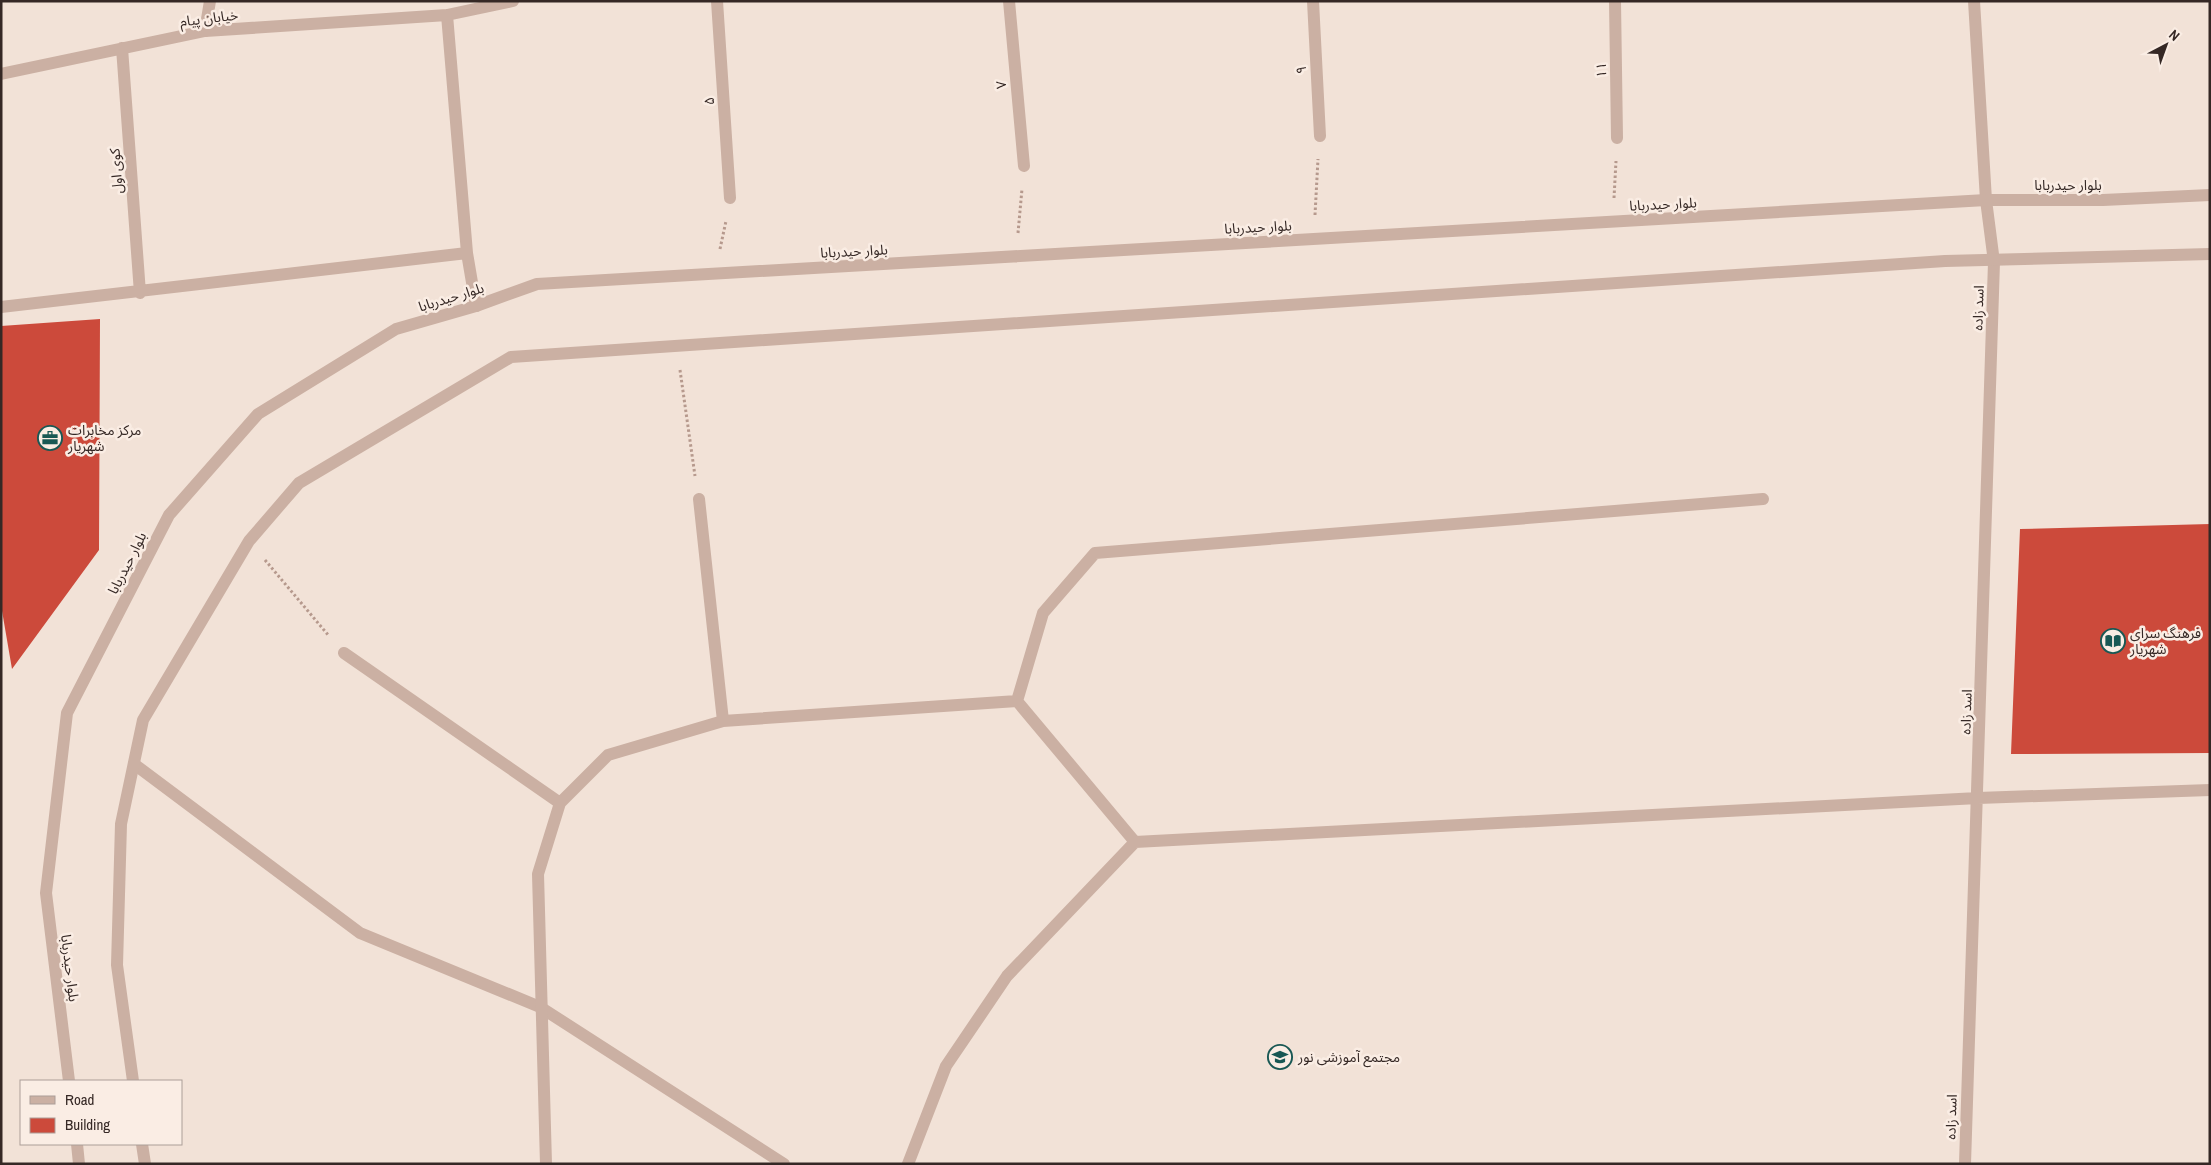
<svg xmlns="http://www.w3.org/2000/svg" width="2211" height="1165" font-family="'Archivo Narrow','Noto Sans Arabic',sans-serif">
  <rect width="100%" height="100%" fill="#f2e2d7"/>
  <path fill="#cc4a3b" d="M100 319 99 550 12 669 1 605V326Z
    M2210 524V753L2011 754 2020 529Z"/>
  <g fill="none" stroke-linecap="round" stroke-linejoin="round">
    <path stroke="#b6998d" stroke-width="3" stroke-dasharray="2.5 2.5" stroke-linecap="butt" d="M1614 198 1616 161
      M1315 215 1318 159
      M1018 233 1022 189
      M720 249 726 221
      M680 370 695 476
      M265 560 329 636"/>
    <path stroke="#cbb0a3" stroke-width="12" d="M134 764 360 933 540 1007 784 1164"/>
    <path stroke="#cbb0a3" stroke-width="12" d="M717 1 730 198
      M1009 1 1024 166
      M1313 1 1320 136
      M1615 1 1617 138
      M447 15 467 253 476 306
      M122 48 140 293
      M1 74 205 31 447 15 513 1
      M1 307 467 253
      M699 499 723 721
      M344 653 560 803
      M1017 701 1043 613 1095 553 1763 499
      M546 1164 538 874 560 803 608 755 723 721 1017 701 1135 842
      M908 1164 946 1066 1007 976 1135 842 1978 798 2210 790
      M1965 1164 1994 262 1986 200 1974 1"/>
    <path stroke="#cbb0a3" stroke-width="12" d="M205 31 210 1
      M69 1081 46 893 67 713 169 515 258 414 396 329 476 306 537 284 1986 200H2103L2210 195
      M133 1081 117 965 121 824 143 720 249 541 299 483 511 357 1945 261 2210 254
      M77 1144 79 1164
      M142 1144 145 1164"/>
  </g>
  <defs>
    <symbol id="office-ring" viewBox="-11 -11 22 22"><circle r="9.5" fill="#faede4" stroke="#195854" stroke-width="1.5"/><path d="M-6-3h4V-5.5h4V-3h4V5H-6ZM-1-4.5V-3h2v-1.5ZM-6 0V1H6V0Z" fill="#195854"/></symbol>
    <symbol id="library-ring" viewBox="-11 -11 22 22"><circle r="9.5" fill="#faede4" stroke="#195854" stroke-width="1.5"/><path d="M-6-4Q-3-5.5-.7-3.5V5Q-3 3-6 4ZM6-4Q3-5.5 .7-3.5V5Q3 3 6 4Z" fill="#195854"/></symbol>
    <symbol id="school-ring" viewBox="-11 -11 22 22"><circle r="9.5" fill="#faede4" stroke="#195854" stroke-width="1.5"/><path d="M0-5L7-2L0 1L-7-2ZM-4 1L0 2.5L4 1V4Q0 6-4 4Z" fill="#195854"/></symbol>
  </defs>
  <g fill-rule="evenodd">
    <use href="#office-ring" x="36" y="424" width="28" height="28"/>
    <use href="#library-ring" x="2099" y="627" width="28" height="28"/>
    <use href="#school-ring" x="1266" y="1043" width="28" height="28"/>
  </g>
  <g text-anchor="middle" stroke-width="5" stroke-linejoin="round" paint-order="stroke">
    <g font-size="14" fill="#352825" stroke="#faede4">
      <text transform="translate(209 18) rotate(-7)" y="5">خیابان پیام</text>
      <text transform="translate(1301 70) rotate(-93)" y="5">۹</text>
      <text transform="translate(1601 70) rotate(-91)" y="5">۱۱</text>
      <text transform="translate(1001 85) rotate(-95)" y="5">۷</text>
      <text transform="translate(709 101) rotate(-94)" y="5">۵</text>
      <text transform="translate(116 171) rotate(-94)" y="5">کوی اول</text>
      <text x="2068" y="190">بلوار حیدربابا</text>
      <text transform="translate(1663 204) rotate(-3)" y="5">بلوار حیدربابا</text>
      <text transform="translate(1258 227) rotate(-3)" y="5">بلوار حیدربابا</text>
      <text transform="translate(854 251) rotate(-3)" y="5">بلوار حیدربابا</text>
      <text transform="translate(451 297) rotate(-17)" y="5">بلوار حیدربابا</text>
      <text transform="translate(1978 308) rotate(-88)" y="5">اسد زاده</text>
      <text transform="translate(127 563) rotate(-63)" y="5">بلوار حیدربابا</text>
      <text transform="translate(1966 712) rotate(-88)" y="5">اسد زاده</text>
      <text transform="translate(70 968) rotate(83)" y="5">بلوار حیدربابا</text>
      <text transform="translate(1951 1117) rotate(-88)" y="5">اسد زاده</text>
    </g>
    <g font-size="14" fill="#352825" stroke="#faede4" text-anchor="start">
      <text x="68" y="435">مرکز مخابرات<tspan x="68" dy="16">شهریار</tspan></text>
      <text x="2130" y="638">فرهنگ سرای<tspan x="2130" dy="16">شهریار</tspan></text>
      <text x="1298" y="1062">مجتمع آموزشی نور</text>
    </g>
  </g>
  <rect width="2211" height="1165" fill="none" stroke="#352825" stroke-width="5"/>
  <rect x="20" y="1080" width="162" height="65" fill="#faede4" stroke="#ab9e98"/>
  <rect x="30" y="1096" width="25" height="8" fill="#cbb0a3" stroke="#ab9e98"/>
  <text x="65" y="1105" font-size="15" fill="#352825">Road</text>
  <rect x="30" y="1118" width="25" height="15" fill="#cc4a3b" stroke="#ab9e98"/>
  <text x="65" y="1130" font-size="15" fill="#352825">Building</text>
  <g transform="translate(2166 45) rotate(41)" stroke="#faede4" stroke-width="4" paint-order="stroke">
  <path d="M0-4L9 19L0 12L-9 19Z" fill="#352825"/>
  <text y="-8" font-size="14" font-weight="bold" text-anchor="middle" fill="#352825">N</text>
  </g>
</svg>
